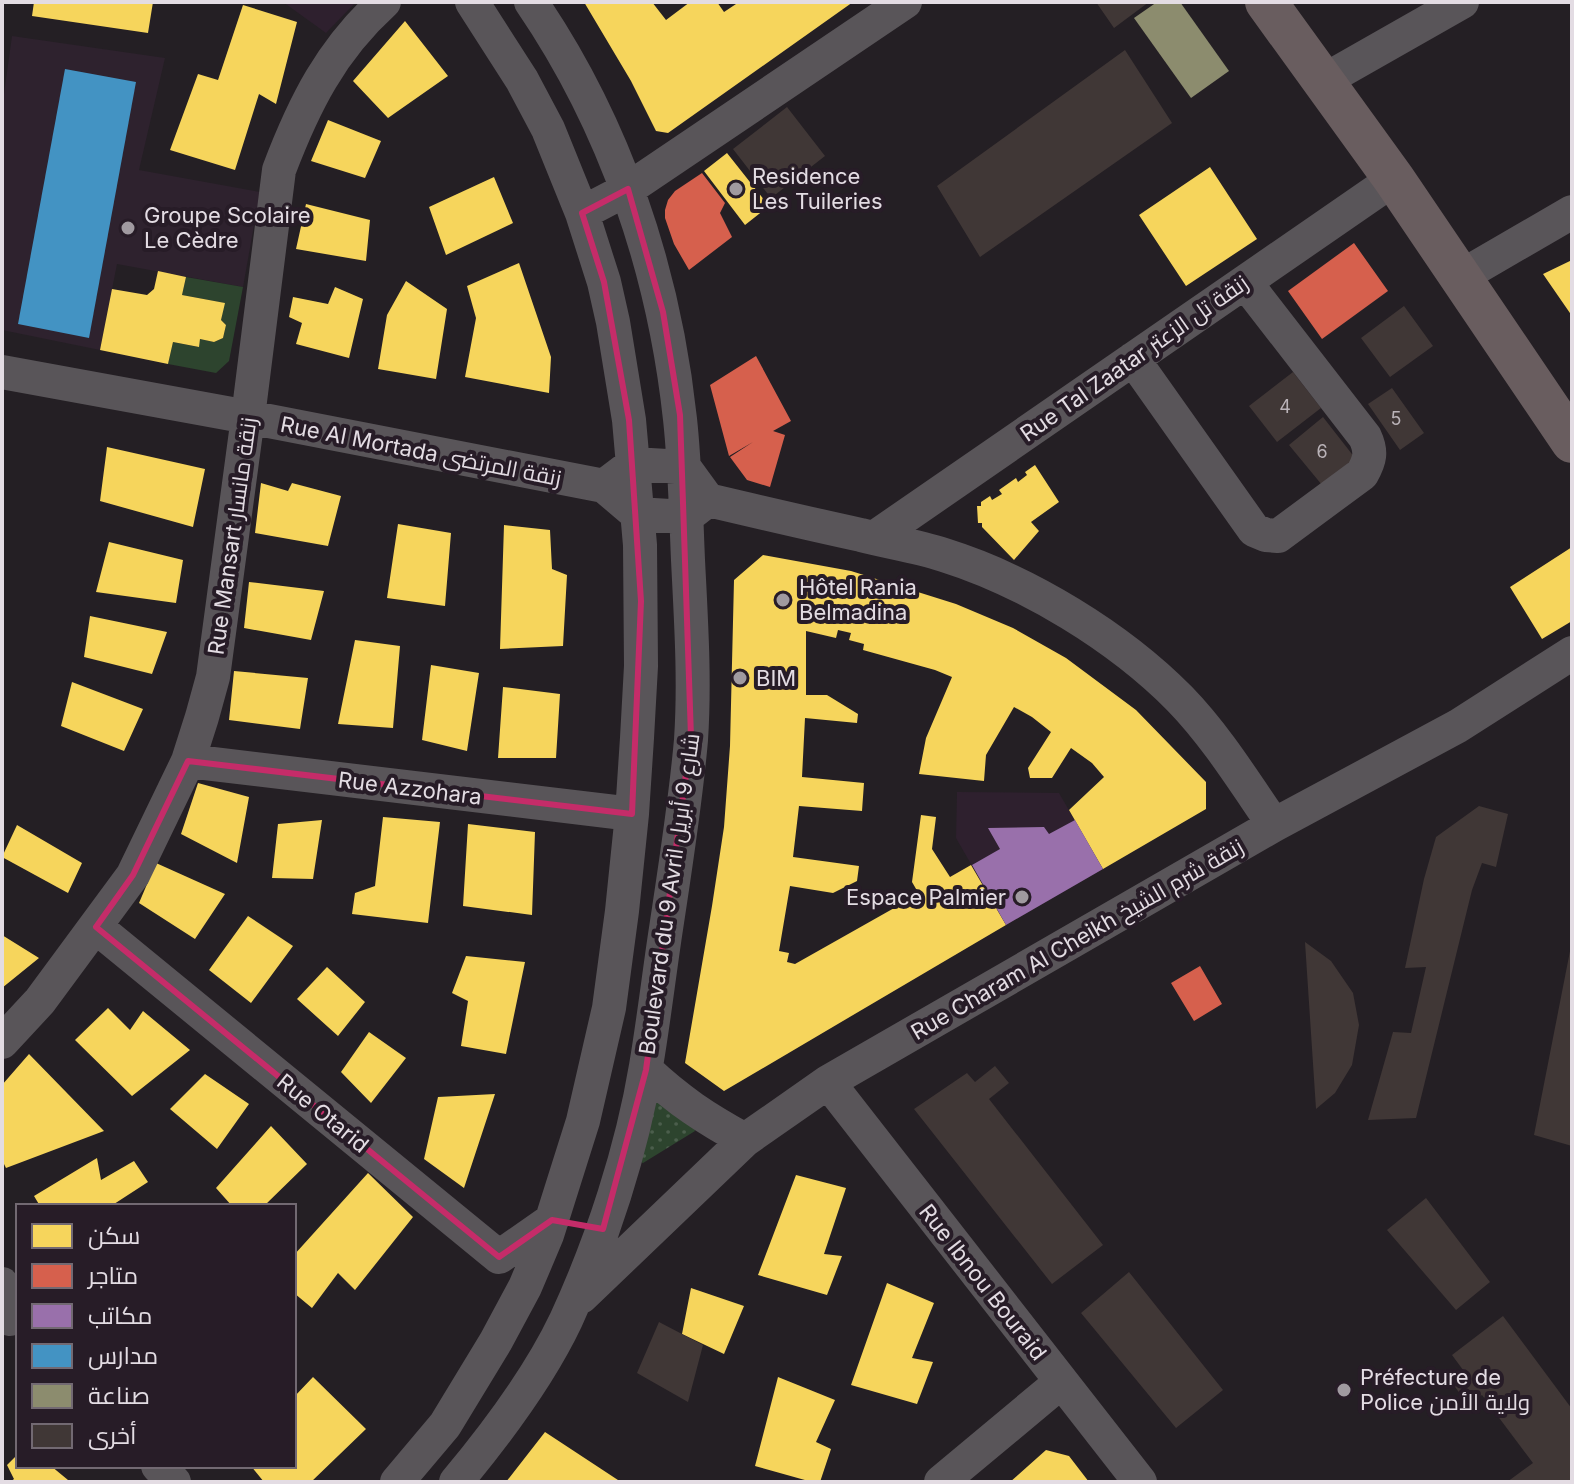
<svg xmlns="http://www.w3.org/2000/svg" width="1574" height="1484" font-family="Inter,Cairo,sans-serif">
  <defs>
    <pattern id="grass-dots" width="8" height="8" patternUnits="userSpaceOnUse" patternTransform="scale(2)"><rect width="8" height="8" fill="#2d442e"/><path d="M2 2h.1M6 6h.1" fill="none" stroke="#4b5e4c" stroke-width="1.8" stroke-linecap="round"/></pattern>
  </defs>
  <rect width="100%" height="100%" fill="#241f24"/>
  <path fill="#2e202e" d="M283 2H356L326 33Z
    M957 792 1059 793 1103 869 1006 925 956 838Z"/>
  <path fill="#2e222e" d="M12 36 165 58 139 170 260 192 243 287 117 264 100 350 2 330V108Z"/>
  <path fill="url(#grass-dots)" d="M653 1097 694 1128 695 1131 643 1163 641 1162Z"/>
  <path fill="#2d442e" d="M186 277 243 287 229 361 216 373 168 364 173 342 198 347 200 339 214 342 223 338 226 325 221 320 224 303 182 295Z"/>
  <path fill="#f6d55c" d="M34 2H153L148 33 32 16Z
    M584 2H652L666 20 690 2H717L724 12 739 2H853L668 133 656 131 631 81Z
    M243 5 297 22 276 104 259 94 235 170 170 150 198 74 218 80Z
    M405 21 448 76 388 118 353 81Z
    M328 120 381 141 365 178 311 161Z
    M727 153 769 206 745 225 704 171Z
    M1210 167 1257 239 1186 286 1139 215Z
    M494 177 513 223 446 255 429 207Z
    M306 204 370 220 366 261 296 249Z
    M1572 260V316L1543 274Z
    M519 263 551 357 549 393 465 377 476 318 467 286Z
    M158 271 186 277 182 295 225 303 221 320 226 325 223 338 214 342 200 339 199 347 173 342 168 364 100 350 112 289 147 295 154 289Z
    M406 281 447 309 436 379 378 369 387 315Z
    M335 287 363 299 349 358 296 344 302 323 289 317 293 297 328 304Z
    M107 447 205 469 193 527 100 501Z
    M1035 465 1059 502 1031 522 1039 531 1014 560 982 527V523H978L977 506H981V502L990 496 992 500 1002 494 999 490 1016 478 1018 482 1027 475 1025 472Z
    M261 483 288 491 292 483 341 496 328 546 255 533Z
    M398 524 451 533 445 606 387 598Z
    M504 525 550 530 552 569 567 575 563 646 500 649Z
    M109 542 183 560 176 603 96 592Z
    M1572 547V621L1542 639 1510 587Z
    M763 555 851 571 956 604 1013 628 1066 658 1136 710 1206 782V809L1103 869 1069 810 1104 777 1092 763 1071 748 1052 778H1030L1028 768 1051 732 1032 717 1014 707 986 755 984 781 919 774 926 738 952 677 935 670 863 650 864 644 849 640 851 633 838 630 836 638 806 631V695H827L858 714 857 723 805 718 802 777 864 783 862 811 799 806 793 857 859 866 857 881 833 893 790 886 779 951 789 953 787 962 795 964 919 894 912 882 921 815 936 817 932 849 950 877 971 865 1006 925 724 1091 685 1063 712 906 724 827 730 746 734 580Z
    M249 582 324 591 311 640 244 628Z
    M90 616 167 632 152 674 84 657Z
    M355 640 400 646 393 728 338 724Z
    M431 665 479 673 467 751 422 740Z
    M234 671 308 678 300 729 229 720Z
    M72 682 143 709 124 751 61 726Z
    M503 687 560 694 556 758H498Z
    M198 783 249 797 237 863 181 834Z
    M383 817 440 822 428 923 352 914 355 893 375 886Z
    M322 820 313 879 272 878 278 824Z
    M468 824 535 832 532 915 463 906Z
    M17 825 82 863 68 893 2 857Z
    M156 863 225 894 195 939 139 903Z
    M248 916 293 946 251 1003 209 970Z
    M2 935 39 958 2 988Z
    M466 956 525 962 506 1054 461 1046 468 1001 452 993Z
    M327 967 365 1002 338 1036 297 999Z
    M108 1008 130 1030 143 1011 190 1050 132 1096 75 1040Z
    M369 1032 406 1058 371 1103 341 1072Z
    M29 1054 104 1131 6 1168 2 1160V1085Z
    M205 1074 249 1104 217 1149 170 1109Z
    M495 1094 464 1188 424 1159 438 1097Z
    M271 1126 307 1164 264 1206H232L216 1188Z
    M97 1158 101 1180 134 1161 148 1182 111 1206H40L34 1196Z
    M368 1173 413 1217 355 1290 338 1273 312 1308 294 1293V1255Z
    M796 1175 846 1188 824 1254 842 1256 827 1295 758 1275Z
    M887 1283 934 1303 912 1358 933 1362 917 1404 851 1385Z
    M691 1288 744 1306 724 1354 682 1334Z
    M313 1377 366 1429 311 1482H264L251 1466H294V1397Z
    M778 1377 835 1400 816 1442 831 1449 820 1482H812L755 1466Z
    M545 1432 621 1482H506Z
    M1046 1450 1069 1456 1089 1482H1010Z
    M18 1454V1466H51L68 1480 65 1482H10L14 1479 7 1465Z"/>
  <path fill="#d6604d" d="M702 173 725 203 720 213 732 237 689 270 674 244 665 218V210L668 200 675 191Z
    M1354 243 1388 291 1322 339 1288 291Z
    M756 356 791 421 773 431 785 435 770 487 747 480 730 457 753 442 729 456 710 385Z
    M1200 966 1222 1004 1194 1021 1171 983Z"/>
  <path fill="#9970ab" d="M1075 820 1103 869 1006 925 972 865 1000 849 988 828 1044 827 1049 834Z"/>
  <path fill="#4393c3" d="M65 69 136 82 89 338 18 324Z"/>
  <path fill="#8c8c6e" d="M1157 2H1180L1229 71 1191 98 1134 18Z"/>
  <path fill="#403736" d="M1096 2H1149L1114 28Z
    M1125 50 1172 123 980 257 937 186Z
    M787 107 825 156 771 198 733 149Z
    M1404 306 1433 346 1390 377 1361 338Z
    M1293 372 1321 408 1277 442 1249 406Z
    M1392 388 1424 433 1400 450 1368 404Z
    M1323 417 1355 458 1322 485 1289 445Z
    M1479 806 1508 814 1496 867 1482 863 1472 890 1416 1118 1368 1120 1393 1032 1411 1033 1426 967 1405 968 1424 879 1436 837Z
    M1305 942 1331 961 1353 993 1359 1025 1352 1065 1335 1093 1316 1109Z
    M1571 946 1572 947V1146L1534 1135Z
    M995 1066 1009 1083 989 1099 1103 1245 1052 1284 914 1109 967 1073 975 1082Z
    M1426 1198 1490 1282 1456 1310 1387 1230Z
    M1129 1272 1223 1390 1176 1428 1081 1313Z
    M1503 1316 1572 1409V1482H1507L1533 1463 1482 1395 1468 1405 1453 1384 1466 1374 1452 1355Z
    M659 1322 703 1345 688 1402 637 1373Z"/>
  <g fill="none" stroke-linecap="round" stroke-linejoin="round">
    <path stroke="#595559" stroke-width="34" d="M1323 81 1462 2
      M582 213 628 189 905 2
      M1460 277 1572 212
      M1133 359 1254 530 1266 535 1278 536 1362 474C1370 460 1372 452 1365 437L1245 282
      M2 372 248 417 604 486 637 514 686 517 704 503
      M604 486 633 464 684 467 708 500C759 512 810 524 861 535 888 542 917 546 944 555 1027 581 1119 637 1180 699 1216 736 1245 783 1274 825
      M874 538 1394 179
      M188 761 632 814
      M96 927 499 1257 552 1220
      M2 1042 40 1001 133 875 188 761 202 717 213 677 248 417 279 170C304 104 331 50 384 2
      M646 1070C679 1101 705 1118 745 1140
      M828 1082 1140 1482
      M2 1284 10 1319
      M581 1297 745 1140 828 1082 1274 825 1458 726 1572 653
      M158 1466 174 1482
      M397 1482 445 1425 496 1341 525 1287 547 1235 583 1121 609 1008 622 911 632 814 637 738 641 666 640 545 629 420 613 322 604 282 582 213 548 129 522 80 472 2
      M456 1482C496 1434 539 1377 566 1320 602 1242 632 1150 646 1066 653 1025 658 983 664 942 674 875 685 808 691 740 695 680 691 620 688 560 686 513 685 465 680 419 664 270 615 125 531 2
      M941 1482 1061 1382"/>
    <path stroke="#695d5f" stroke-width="42" d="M1266 2 1394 179 1572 442"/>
  </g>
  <path fill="none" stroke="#c52c69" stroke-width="6" stroke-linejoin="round" d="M628 189 663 312 680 415 691 737 646 1070 603 1229 552 1220 499 1257 96 927 133 875 188 761 632 814 641 601 629 420 604 282 582 213Z"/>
  <g fill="#a09aa0" stroke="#271c27" stroke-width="3">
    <circle cx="736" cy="189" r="8"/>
    <circle cx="128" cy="228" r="8"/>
    <circle cx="783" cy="600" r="8"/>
    <circle cx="740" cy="678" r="8"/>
    <circle cx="1022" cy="897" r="8"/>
    <circle cx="1344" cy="1390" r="8"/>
  </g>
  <g text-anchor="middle" stroke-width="8" stroke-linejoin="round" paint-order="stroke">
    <g font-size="18" fill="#bab3b8">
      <text x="1285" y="413">4</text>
      <text x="1396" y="425">5</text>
      <text x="1322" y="458">6</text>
    </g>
    <g font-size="22" fill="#e3dce3" stroke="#271c27" text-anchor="start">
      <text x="752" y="184">Residence<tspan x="752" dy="25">Les Tuileries</tspan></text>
      <text x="144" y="223">Groupe Scolaire<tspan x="144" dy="25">Le Cèdre</tspan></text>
      <text x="799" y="595">Hôtel Rania<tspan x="799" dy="25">Belmadina</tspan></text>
      <text x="756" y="686">BIM</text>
      <text x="1006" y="905" text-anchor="end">Espace Palmier</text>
      <text x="1360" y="1385">Préfecture de<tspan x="1360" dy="25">Police ولاية الأمن</tspan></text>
    </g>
    <g font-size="22" fill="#e3dce3" stroke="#271c27">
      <text transform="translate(1134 358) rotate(-35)" y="8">Rue Tal Zaatar زنقة تل الزعتر</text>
      <text transform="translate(421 451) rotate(11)" y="8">Rue Al Mortada زنقة المرتضى</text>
      <text transform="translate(232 536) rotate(-82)" y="8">Rue Mansart زنقة مانسار</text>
      <text transform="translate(410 788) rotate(7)" y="8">Rue Azzohara</text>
      <text transform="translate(669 894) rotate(-82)" y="8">Boulevard du 9 Avril شارع 9 أبريل</text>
      <text transform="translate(1077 939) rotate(-30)" y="8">Rue Charam Al Cheikh زنقة شرم الشيخ</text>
      <text transform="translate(323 1113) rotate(39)" y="8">Rue Otarid</text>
      <text transform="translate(983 1282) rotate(52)" y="8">Rue Ibnou Bouraid</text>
    </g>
  </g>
  <rect width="1574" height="1484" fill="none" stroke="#e3dce3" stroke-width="8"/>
  <rect x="16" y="1204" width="280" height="264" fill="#271c27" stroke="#726972" stroke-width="2"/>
  <rect x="32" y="1224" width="40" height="24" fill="#f6d55c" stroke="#726972" stroke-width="2"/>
  <text x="88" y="1244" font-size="24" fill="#e3dce3">سكن</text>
  <rect x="32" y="1264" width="40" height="24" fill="#d6604d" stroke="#726972" stroke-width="2"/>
  <text x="88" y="1284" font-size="24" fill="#e3dce3">متاجر</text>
  <rect x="32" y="1304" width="40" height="24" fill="#9970ab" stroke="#726972" stroke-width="2"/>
  <text x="88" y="1324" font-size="24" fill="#e3dce3">مكاتب</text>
  <rect x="32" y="1344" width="40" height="24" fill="#4393c3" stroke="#726972" stroke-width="2"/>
  <text x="88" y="1364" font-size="24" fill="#e3dce3">مدارس</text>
  <rect x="32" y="1384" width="40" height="24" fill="#8c8c6e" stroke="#726972" stroke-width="2"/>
  <text x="88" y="1404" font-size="24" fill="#e3dce3">صناعة</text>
  <rect x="32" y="1424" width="40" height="24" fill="#403736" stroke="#726972" stroke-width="2"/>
  <text x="88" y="1444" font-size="24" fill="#e3dce3">أخرى</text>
</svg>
